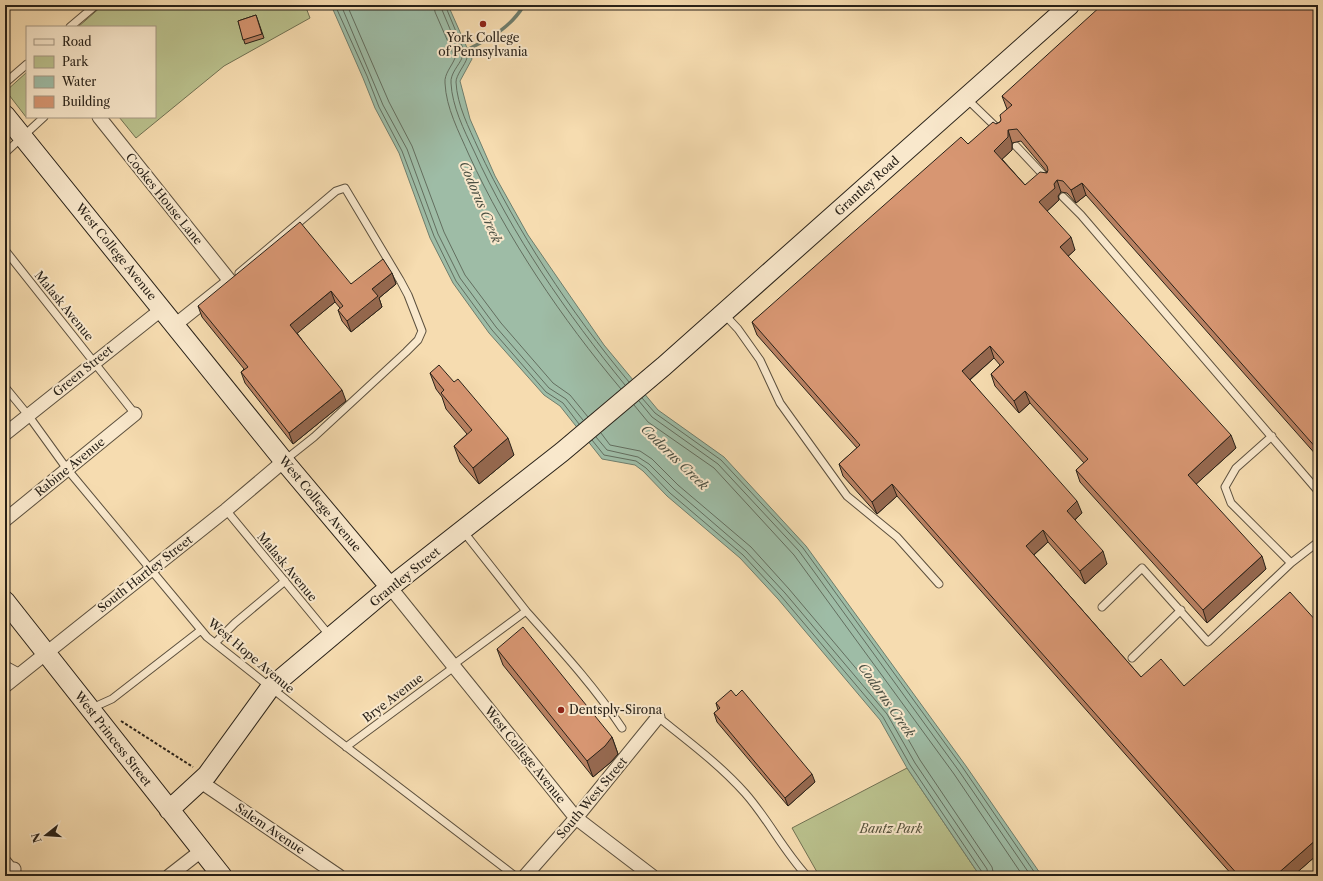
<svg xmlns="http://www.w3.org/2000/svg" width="1323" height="881" font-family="'Libre Caslon Text',serif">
  <rect width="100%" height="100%" fill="#f6dcb0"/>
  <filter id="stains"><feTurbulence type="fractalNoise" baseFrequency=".005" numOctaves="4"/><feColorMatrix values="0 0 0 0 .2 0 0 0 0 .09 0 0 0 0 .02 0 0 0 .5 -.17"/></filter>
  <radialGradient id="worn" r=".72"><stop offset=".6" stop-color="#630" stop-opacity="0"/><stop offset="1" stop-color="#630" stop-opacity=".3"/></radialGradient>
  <path fill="#bac18d" stroke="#717152" d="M103 5H305L310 18 224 66 136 138 119 117H155V27H78Z
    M27 72V116L26 117 6 91Z
    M907 768 980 876H821L817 872 792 828Z"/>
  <path fill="#9ebca6" stroke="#6f7e6d" d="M331 5H448L472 59 460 81 470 119 495 176 528 235 604 345 658 410 724 457 806 546 966 766 1042 876H980L907 768 880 720 778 599 740 558 667 496 643 471 635 465 602 459 560 406 544 395 489 333 453 283 430 238 399 153 375 108 363 78Z"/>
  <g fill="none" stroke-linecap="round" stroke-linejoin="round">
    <path stroke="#636e5f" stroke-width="1" d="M335 5 367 76 379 107 402 151 434 236 456 281 492 330 546 392 563 403 579 424
      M341 5 383 105 407 149 438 234 460 278 496 327 549 388 566 399 583 420
      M347 5 389 102 412 146 444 232 465 275 501 323 553 383 570 395 588 417
      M434 5 435 12 455 58C452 66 444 74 445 83 446 108 459 132 469 155 507 238 562 319 621 389
      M440 5 462 58C459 65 450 74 451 83 452 106 464 130 474 151 512 235 567 314 625 385
      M445 5 467 58C465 65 456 75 456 82 457 105 469 128 478 148 517 232 570 311 629 382
      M642 398 655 413 721 460 803 548 963 768 1037 876
      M639 401 652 417 718 464 799 551 959 771 1031 876
      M634 405 648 422 714 468 794 555 954 774 1023 876
      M601 433 610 445 640 451 652 459 678 485 751 547 789 589 892 711 920 760 992 867 994 876
      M596 437 607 450 638 457 649 464 674 489 746 551 785 593 887 714 915 763 987 869 988 876
      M592 440 604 455 636 461 646 468 670 493 743 555 781 596 883 717 910 765 982 872 983 876"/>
    <path stroke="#6f7e6d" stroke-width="3.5" d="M465 51C488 39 510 29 524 5"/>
    <defs>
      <path id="lane" d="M70 27 96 5
        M5 83 27 64
        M966 98 997 128
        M1016 146 1047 179
        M5 153 44 117
        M1063 197 1081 215 1318 491
        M5 250 135 414
        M239 273 336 191 345 188 400 280 408 295 422 331 418 340 406 352 314 437 285 460
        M724 314 738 329 760 360 780 403 847 496 897 537 939 584
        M5 387 28 415 67 469 207 637 327 732 515 876
        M1272 436 1236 468 1225 487 1231 503 1291 563 1318 542
        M226 510 330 636
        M1102 607 1142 568 1208 642 1291 563
        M526 611C560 649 594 686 622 728
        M215 643 235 623 285 581
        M1132 658 1181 610
        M453 665 526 611 463 531
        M92 708 112 699 201 630
        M658 717C688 741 719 764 745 793 768 819 783 850 807 876
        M346 747 454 667
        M5 858 20 876"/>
      <path id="street" d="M99 117 230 281 175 325
        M5 434 162 309
        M5 520 135 414
        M390 587 576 818 652 876
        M5 668 18 675
        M5 686 226 510 284 461
        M201 782 339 876
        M5 872 14 869
        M169 876 201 851
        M525 876 576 818 658 717"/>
      <path id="secondary" d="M5 115 284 461 390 587
        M5 601 222 876
        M169 810 207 775 270 688 390 587 562 452 664 366 1070 5"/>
    </defs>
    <use href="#lane" stroke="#5c503e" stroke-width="9"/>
    <use href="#street" stroke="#5c503e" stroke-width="15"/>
    <use href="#secondary" stroke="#282118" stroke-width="21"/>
    <path stroke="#282118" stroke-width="2" stroke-dasharray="3 2" stroke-linecap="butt" d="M121 721 193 767"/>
    <use href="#lane" stroke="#f9e8cc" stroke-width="7"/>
    <use href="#street" stroke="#f9e8cc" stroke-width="13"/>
    <use href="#secondary" stroke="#f9e8cc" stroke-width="19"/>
  </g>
  <path fill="#b98162" stroke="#282118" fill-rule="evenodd" d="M1318 5V457L1086 195 1076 203 1067 193 1061 192 1058 196 1059 200 1047 211 1075 250 1068 256 1236 448 1196 484 1266 569 1207 623 1080 482 1076 470 1084 463 1030 403 1019 413 995 386 991 374 1000 365 994 358 970 380 1082 513 1075 520 1107 564 1085 584 1048 542 1034 555 1141 677 1184 686 1318 623V854L1293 876H1233L897 496 877 514 843 476 839 464 857 448 757 335 752 322 968 144 996 124 1000 122 1007 109 1002 96ZM1021 141 1047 172 1025 185 1002 159 1012 150V143Z
    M256 15 264 38 245 44 238 21Z
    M392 273 396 284 379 298 382 307 351 332 342 321 338 310 340 308 335 302 297 333 346 401 293 444 245 383 241 372 244 369 202 317 198 306 351 284Z
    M430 373 514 455 479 484 460 462 454 446 467 434 446 409 442 397 436 389Z
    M497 649 612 737 618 754 611 762 593 777 503 665Z
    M736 696 815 782 788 806 717 722 714 713 718 710 716 703Z"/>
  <path fill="#966950" stroke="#282118" d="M1008 130 1012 143V150L998 163 994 151Z
    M1057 180 1061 192 1058 196 1059 200 1044 214 1039 202Z
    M1082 183 1086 195 1076 203 1071 190Z
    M1071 237 1075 250 1065 259 1060 247Z
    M392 273 396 284 379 298 382 307 351 332 347 321 372 289Z
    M331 291 335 302 294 336 290 325Z
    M990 346 994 358 966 383 962 371Z
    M342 390 346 401 293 444 289 433Z
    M1025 391 1030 403 1019 413 1014 401Z
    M1231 435 1236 448 1193 487 1188 475Z
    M508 438 514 455 479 484 473 468Z
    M892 484 897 496 877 514 872 502Z
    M1077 501 1082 513 1071 523 1067 511Z
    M1043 530 1048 542 1030 558 1026 546Z
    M1103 551 1107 564 1085 584 1080 571Z
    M1262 556 1266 569 1207 623 1203 610Z
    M612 737 618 754 611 762 593 777 587 761Z
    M812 774 815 782 788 806 785 798Z
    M1318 838V854L1293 876H1275Z"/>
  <path fill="#d79672" stroke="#282118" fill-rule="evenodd" d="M1102 5H1318V450L1082 183 1071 190 1063 181 1057 180 1054 184 1055 188 1039 202 1071 237 1060 247 1231 435 1188 475 1262 556 1203 610 1076 470 1088 459 1025 391 1014 401 991 374 1004 362 990 346 962 371 1077 501 1067 511 1103 551 1080 571 1043 530 1026 546 1141 677 1161 659 1184 686 1290 592 1318 623V838L1275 876H1239L892 484 872 502 839 464 860 445 752 322 961 137 968 144 993 122 996 124 1000 122 1001 120 1000 115 1012 105 1002 96ZM1017 129 1047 166 1048 170 1047 173 1040 172 1025 185 994 151 1008 137V130Z
    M256 15 262 34 243 40 238 21Z
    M300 222 351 284 383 259 392 273 372 289 378 296 347 321 338 310 343 306 331 291 290 325 342 390 289 433 241 372 248 367 198 306Z
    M439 365 454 382 458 379 508 438 473 468 454 446 472 430 441 393 444 390 430 373Z
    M523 627 612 737 605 746 587 761 497 649Z
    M731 690 736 696 742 690 812 774 785 798 714 713 720 708 716 703Z"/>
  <g fill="#8f2418" stroke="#f9e8cc" stroke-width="1.5">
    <circle cx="483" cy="24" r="4"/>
    <circle cx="561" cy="710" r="4"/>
  </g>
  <g text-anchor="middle" stroke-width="4" stroke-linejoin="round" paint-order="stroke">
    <g font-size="12" fill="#282118" stroke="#f9e8cc">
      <text x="483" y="42">York College<tspan x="483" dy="14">of Pennsylvania</tspan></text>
      <text x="569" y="714" text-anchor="start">Dentsply-Sirona</text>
    </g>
    <g font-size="12" fill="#282118" stroke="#f9e8cc">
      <text transform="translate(867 186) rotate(-42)" y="4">Grantley Road</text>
      <text transform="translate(164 199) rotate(51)" y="4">Cookes House Lane</text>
      <text transform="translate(116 252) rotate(51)" y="4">West College Avenue</text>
      <text transform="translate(64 306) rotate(51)" y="4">Malask Avenue</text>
      <text transform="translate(83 371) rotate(-39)" y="4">Green Street</text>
      <text transform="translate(70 467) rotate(-39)" y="4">Rabine Avenue</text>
      <text transform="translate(320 504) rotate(50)" y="4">West College Avenue</text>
      <text transform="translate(287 567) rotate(50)" y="4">Malask Avenue</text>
      <text transform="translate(145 574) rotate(-38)" y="4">South Hartley Street</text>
      <text transform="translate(405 577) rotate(-39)" y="4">Grantley Street</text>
      <text transform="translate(251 656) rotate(40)" y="4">West Hope Avenue</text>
      <text transform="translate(393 698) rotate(-37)" y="4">Brye Avenue</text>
      <text transform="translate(113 739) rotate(52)" y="4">West Princess Street</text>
      <text transform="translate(525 755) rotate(51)" y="4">West College Avenue</text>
      <text transform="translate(592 798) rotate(-50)" y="4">South West Street</text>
      <text transform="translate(270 829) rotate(34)" y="4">Salem Avenue</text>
    </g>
    <g font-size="12" font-style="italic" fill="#54513b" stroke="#f9e8cc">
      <text x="891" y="833">Bantz Park</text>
    </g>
    <g font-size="13" font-style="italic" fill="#4b5043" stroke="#f9e8cc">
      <text transform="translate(481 202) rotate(67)" y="5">Codorus Creek</text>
      <text transform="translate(675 457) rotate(44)" y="5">Codorus Creek</text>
      <text transform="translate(887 700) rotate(55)" y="5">Codorus Creek</text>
    </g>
  </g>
  <rect width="1323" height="881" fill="none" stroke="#f6dcb0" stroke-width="20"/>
  <rect x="6" y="6" width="1311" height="869" fill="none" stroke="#282118" stroke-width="2"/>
  <rect x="10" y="10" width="1303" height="861" fill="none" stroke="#282118"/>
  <rect x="26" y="26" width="130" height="92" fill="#f9e8cc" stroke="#a59884"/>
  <rect x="34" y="39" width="20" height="6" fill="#f9e8cc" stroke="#a59884"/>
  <text x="62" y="46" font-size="12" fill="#282118">Road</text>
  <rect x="34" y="56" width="20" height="12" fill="#bac18d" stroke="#a59884"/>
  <text x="62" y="66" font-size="12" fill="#282118">Park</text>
  <rect x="34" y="76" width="20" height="12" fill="#9ebca6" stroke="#a59884"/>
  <text x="62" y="86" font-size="12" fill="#282118">Water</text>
  <rect x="34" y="96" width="20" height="12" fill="#d79672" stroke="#a59884"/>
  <text x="62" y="106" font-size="12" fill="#282118">Building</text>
  <g transform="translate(46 835) rotate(253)" stroke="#f9e8cc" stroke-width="3" paint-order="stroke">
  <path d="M0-3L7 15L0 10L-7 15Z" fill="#282118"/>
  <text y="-6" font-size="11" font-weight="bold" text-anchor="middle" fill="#282118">N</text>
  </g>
  <rect width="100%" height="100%" filter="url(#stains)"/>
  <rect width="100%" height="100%" fill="url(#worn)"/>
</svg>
